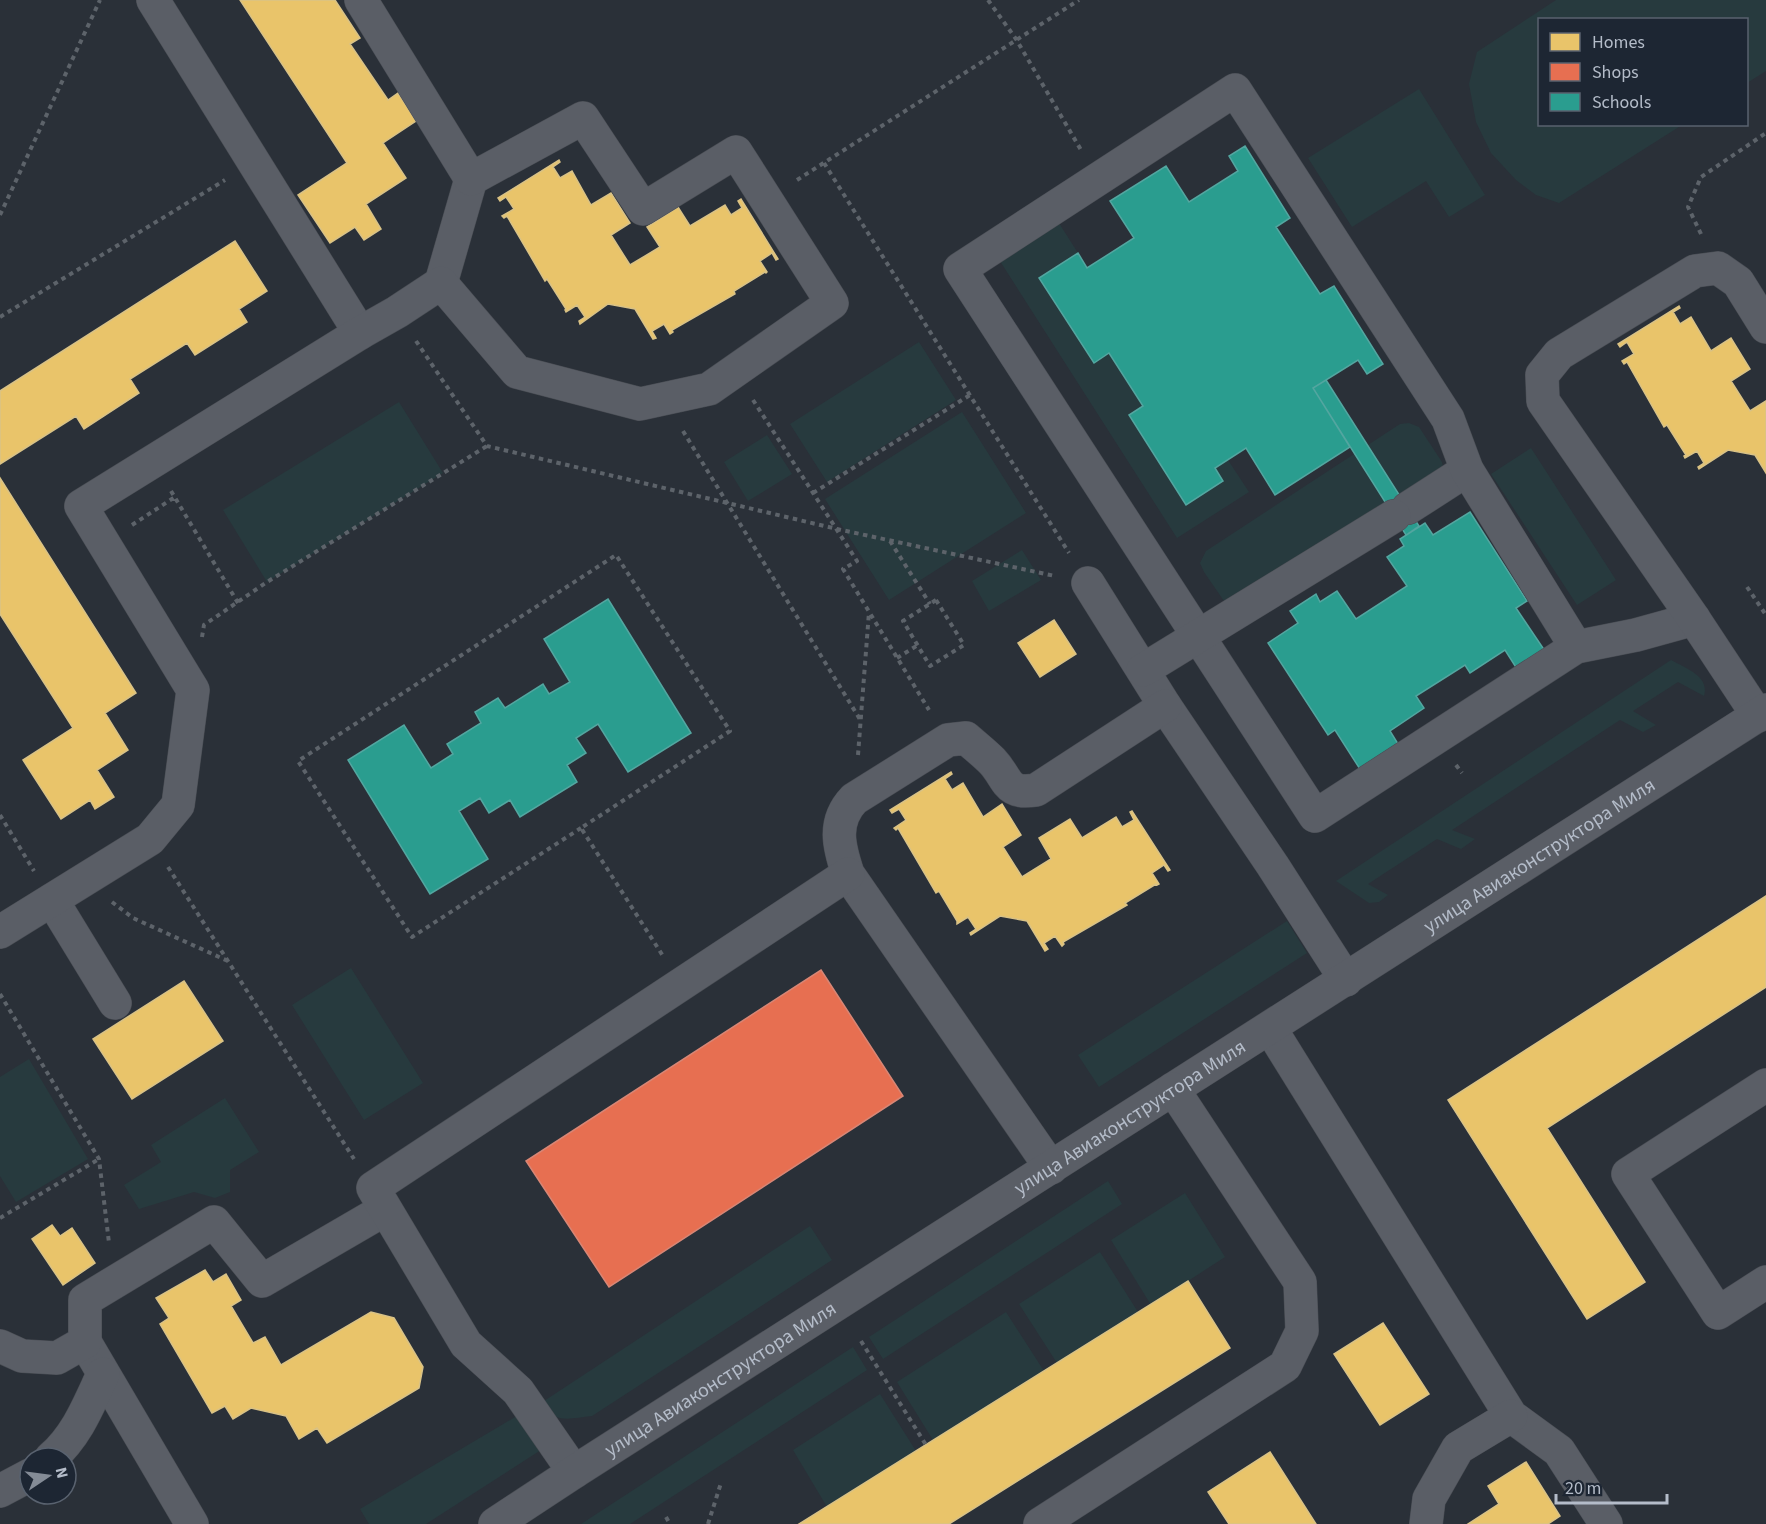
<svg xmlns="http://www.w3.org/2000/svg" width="1766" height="1524" font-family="'Source Sans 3',sans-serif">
  <rect width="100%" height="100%" fill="#2a3038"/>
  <path fill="#273a3e" d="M1556 0H1766V71L1747 83 1746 20H1540V124L1682 125 1559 203 1536 195 1516 180 1491 153 1476 122 1469 84 1477 52Z
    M1419 89 1485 195 1449 217 1426 181 1352 227 1308 158Z
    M1057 220 1078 253 1039 279 1093 363 1109 353 1143 406 1129 415 1186 505 1223 482 1215 468 1228 460 1249 492 1177 538 998 258Z
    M919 342 956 400 827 482 790 424Z
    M399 402 443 473 267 582 223 510Z
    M962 412 1026 513 889 600 825 499Z
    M1409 423 1419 427 1442 462 1444 473 1224 601 1204 572 1200 563 1206 551 1400 424Z
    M767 435 792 474 748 501 724 462Z
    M1531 448 1616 580 1577 605 1491 474Z
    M1022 550 1041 580 989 611 972 581Z
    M1671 660C1685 668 1710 676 1704 696L1678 682 1633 711 1656 725 1643 732 1620 720 1452 830 1475 839 1461 849 1437 839 1368 884 1388 895 1379 902 1369 903 1336 881Z
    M1287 921 1307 953 1099 1087 1078 1055Z
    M351 968 423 1083 364 1120 292 1005Z
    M29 1059 88 1159 16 1202 0 1176V1077Z
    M225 1098 259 1152 230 1170V1192L215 1198 194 1192 139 1209 124 1185 161 1162 151 1145Z
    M1108 1181 1122 1204 883 1359 869 1337Z
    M1185 1193 1225 1257 1151 1305 1111 1240Z
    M810 1226 832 1260 592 1416C570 1418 555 1425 541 1403Z
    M1100 1252 1138 1312 1057 1363 1019 1304Z
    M1006 1312 1044 1371 933 1440 897 1382Z
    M853 1347 867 1370 630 1524H581Z
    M880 1394 916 1451 827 1507 793 1450Z
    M522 1413 544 1448 426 1524H369L360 1509Z"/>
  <path fill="#e9c46a" stroke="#d9c286" stroke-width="1.5" d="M240 0H335L360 38 350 44 388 100 398 93 416 121 383 143 406 178 366 204 381 229 364 240 355 227 330 243 298 195 347 163Z
    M559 160 560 162 553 167 560 178 572 171 591 205 611 193 630 223 611 235 630 265 660 247 647 227 678 207 690 226 725 205 731 215 742 208 738 201 741 199 778 259 776 260 772 253 760 261 767 272 766 273 765 272 734 291 735 294 672 330 673 332 670 334 664 324 652 331 656 338 653 339 635 309 608 304 580 324 579 321 585 317 577 305 566 312 565 310 566 309 547 279 545 281 507 216 504 218 502 216 514 209 506 197 500 201 498 198Z
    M235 241 267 291 239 309 247 322 195 355 187 343 130 379 139 393 84 429 76 416 0 464V391Z
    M1679 306 1680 308 1673 312 1680 324 1691 317 1711 351 1731 338 1750 369 1731 381 1750 411 1766 401V473L1755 455 1728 450 1699 469 1698 467 1704 463 1697 451 1685 458 1684 456 1686 455 1667 425 1664 427 1627 362 1624 364 1622 361 1634 354 1627 342 1620 347 1618 344Z
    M0 478 136 693 105 713 128 750 97 770 114 797 95 809 90 800 61 819 23 760 73 728 0 614Z
    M1054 620 1076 654 1040 677 1018 643Z
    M951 772 952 774 945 779 952 790 963 783 983 817 1002 804 1021 835 1003 847 1022 877 1051 859 1039 838 1070 819 1082 838 1116 817 1122 827 1134 820 1130 812 1132 811 1170 870 1168 871 1164 865 1152 873 1159 884 1157 885 1156 884 1125 903 1127 905 1063 942 1064 944 1062 946 1055 936 1044 943 1048 949 1045 951 1027 921 1000 916 971 935 970 933 976 929 968 917 957 924V921L939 891 936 893 898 828 896 830 894 828 906 820 899 809 892 813 890 810Z
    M1766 896V987L1547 1128 1645 1282 1587 1319 1448 1100Z
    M184 981 223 1041 132 1099 93 1039Z
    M52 1225 60 1236 72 1228 95 1263 63 1285 32 1239Z
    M205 1270 213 1282 226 1274 241 1300 231 1306 253 1343 265 1337 281 1365 371 1312 394 1318 423 1367 419 1388 327 1443 317 1428 299 1439 286 1416 251 1408 233 1419 225 1406 212 1413 160 1324 169 1318 156 1298Z
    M1188 1281 1230 1348 1086 1438 949 1524H799Z
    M1383 1323 1429 1394 1380 1425 1334 1354Z
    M1270 1452 1316 1524H1229L1208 1492Z
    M1526 1462 1560 1516 1548 1524H1468L1499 1504 1488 1486Z"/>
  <path fill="#e76f51" stroke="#d88675" stroke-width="1.5" d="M821 970 903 1096 609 1287 526 1161Z"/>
  <path fill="#2a9d8f" stroke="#53a6a0" stroke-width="1.5" d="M1245 146 1290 218 1276 227 1320 294 1334 286 1383 364 1367 374 1358 360 1313 388 1350 447 1275 495 1246 448 1215 468 1223 481 1186 505 1129 415 1143 406 1109 353 1094 363 1039 278 1078 253 1087 268 1134 238 1110 201 1166 166 1189 202 1238 171 1229 156Z
    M1326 380 1419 526 1406 535 1313 388Z
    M1470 512 1527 601 1516 608 1545 651 1517 669 1505 650 1470 673 1465 665 1416 696 1424 708 1390 731 1403 752 1365 777 1335 730 1328 735 1268 643 1298 623 1290 611 1316 594 1320 602 1337 591 1356 619 1407 586 1387 557 1404 546 1400 539 1425 523 1433 535Z
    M608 599 691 733 628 772 598 724 576 738 586 753 567 765 577 782 520 817 510 800 489 813 480 798 459 811 488 859 430 894 348 760 404 725 431 768 453 754 447 744 481 723 475 712 498 698 505 708 543 684 549 694 570 682 544 639Z"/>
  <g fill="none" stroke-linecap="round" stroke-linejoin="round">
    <defs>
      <g id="minor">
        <path d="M153 0 360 333"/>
        <path d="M441 283 471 179"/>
        <path d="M1408 508 1467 470"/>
        <path d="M1088 583 1165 706 1273 866 1346 980"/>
        <path d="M1576 647 1315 816 960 269 1235 90 1448 419 1467 470 1576 647 1636 635 1694 619"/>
        <path d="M1143 670 1394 516"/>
        <path d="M1758 716 1694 619 1543 401 1542 375 1559 354 1695 271 1718 268 1738 282 1766 327"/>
        <path d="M52 900 115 1003"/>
        <path d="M0 932 150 839 178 805 193 690 81 506 360 333 397 312 441 283 517 372 640 404 709 389 832 303 736 152 643 209 583 118 471 179 361 0"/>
        <path d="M1270 1028 1511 1416 1559 1451 1606 1524"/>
        <path d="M1766 1085 1628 1174 1718 1313 1766 1282"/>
        <path d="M1051 1168 848 874C839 847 832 822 854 799L948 740 966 738C975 746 984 753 992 761 1009 779 1005 795 1036 790L1165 706"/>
        <path d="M85 1342 192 1524"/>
        <path d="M0 1346 22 1356 57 1358 85 1342V1300L214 1222 262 1281 384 1210"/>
        <path d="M51 1458C77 1436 89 1404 103 1374"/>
        <path d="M574 1472 518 1391 466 1344 373 1188 848 874"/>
        <path d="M0 1491 30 1475"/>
        <path id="s1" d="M495 1524 574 1472 1766 710"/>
        <path d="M1040 1524 1285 1366 1302 1331 1300 1282 1173 1089"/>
        <path d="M1426 1524 1429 1499 1458 1448 1511 1416"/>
      </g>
    </defs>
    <use href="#minor" stroke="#484c53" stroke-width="34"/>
    <path stroke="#5d636a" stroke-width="4" stroke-dasharray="4.5 4.5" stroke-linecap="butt" d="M988 0 1016 39 1081 150
      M824 163 1069 553
      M797 180 1079 0
      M0 215 100 0
      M1701 234 1688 207 1701 177 1766 133
      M0 317 225 180
      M416 341 487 446 837 529 1055 576
      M753 400 857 561 843 569 929 710
      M683 431 861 721
      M171 491 238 603
      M813 493 970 395
      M132 525 175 497
      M890 541 930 604
      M1747 587 1766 615
      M936 600 964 645 930 666 903 621Z
      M202 637 204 625 267 582 487 446
      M897 658 918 645
      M858 755 869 612
      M1456 765 1462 773
      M0 815 34 871
      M581 828 412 937 298 761 616 555 730 731 581 828 663 956
      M168 867 354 1159
      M112 902 133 918 228 961
      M0 994 99 1159 109 1243
      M0 1218 99 1159
      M861 1341 926 1445
      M666 1517 670 1524
      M708 1524 721 1483"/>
    <use href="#minor" stroke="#5a5e66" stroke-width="33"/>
  </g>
  <g text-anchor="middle" stroke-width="6" stroke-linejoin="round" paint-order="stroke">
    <g font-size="20" fill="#b4bcc9" stroke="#1d2633">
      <text dy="7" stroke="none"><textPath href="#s1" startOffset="1240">улица Авиаконструктора Миля</textPath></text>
      <text dy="7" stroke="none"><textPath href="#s1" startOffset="754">улица Авиаконструктора Миля</textPath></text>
      <text dy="7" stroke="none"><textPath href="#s1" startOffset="268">улица Авиаконструктора Миля</textPath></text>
    </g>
  </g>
  <rect x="1538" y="18" width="210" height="108" fill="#1d2633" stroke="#59626f" stroke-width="1.5"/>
  <rect x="1550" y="33" width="30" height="18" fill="#e9c46a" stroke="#59626f" stroke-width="1.5"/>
  <text x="1592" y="48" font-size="18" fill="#b4bcc9">Homes</text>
  <rect x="1550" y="63" width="30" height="18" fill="#e76f51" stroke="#59626f" stroke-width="1.5"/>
  <text x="1592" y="78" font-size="18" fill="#b4bcc9">Shops</text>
  <rect x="1550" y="93" width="30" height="18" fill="#2a9d8f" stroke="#59626f" stroke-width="1.5"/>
  <text x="1592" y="108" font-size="18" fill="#b4bcc9">Schools</text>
  <g transform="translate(48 1476) rotate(77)"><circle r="28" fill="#1d2633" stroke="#59626f" stroke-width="1.5"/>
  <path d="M0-4.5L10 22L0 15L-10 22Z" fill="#848b96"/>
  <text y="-9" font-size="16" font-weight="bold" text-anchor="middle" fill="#b4bcc9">N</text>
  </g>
  <path d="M1556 1494v9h111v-9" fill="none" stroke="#b4bcc9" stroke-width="3"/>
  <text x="1565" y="1494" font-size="18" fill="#b4bcc9" stroke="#1d2633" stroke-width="4.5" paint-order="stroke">20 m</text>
</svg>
